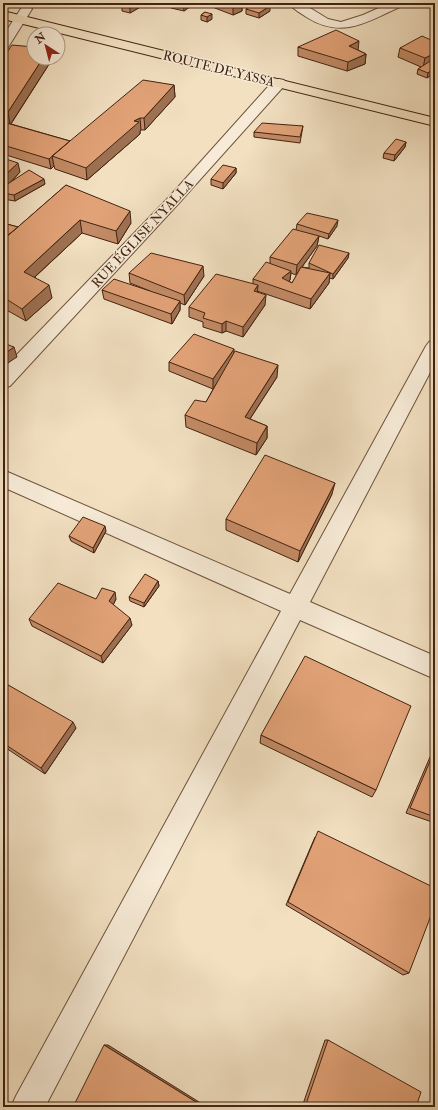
<svg xmlns="http://www.w3.org/2000/svg" width="438" height="1110" font-family="'IM FELL Double Pica',serif">
  <rect width="100%" height="100%" fill="#f2e0c1"/>
  <filter id="stains"><feTurbulence type="fractalNoise" baseFrequency=".005" numOctaves="4"/><feColorMatrix values="0 0 0 0 .2 0 0 0 0 .09 0 0 0 0 .02 0 0 0 .5 -.17"/></filter>
  <radialGradient id="worn" r=".72"><stop offset=".6" stop-color="#630" stop-opacity="0"/><stop offset="1" stop-color="#630" stop-opacity=".3"/></radialGradient>
  <g fill="none" stroke-linecap="round" stroke-linejoin="round">
    <defs>
      <path id="minor" d="M288 3H302L328 19 341 22 363 15 390 3H406L404 5C370 20 344 40 308 18 302 14 293 9 288 3Z
        M26 6 30 7 32 9 7 49 3 50V36L22 7Z
        M279 79 284 80 286 83 284 86 179 203 10 386 3 388V369L169 197 274 80Z
        M435 340V363L310 602 435 656V679L300 620 45 1107H11L16 1096 281 611 3 487V470L290 594 426 346 429 342Z"/>
      <path id="primary" d="M3 11 435 118V126L3 19Z"/>
    </defs>
    <use href="#minor" stroke="#6e523c" stroke-width="2"/>
    <use href="#primary" stroke="#422210" stroke-width="2"/>
    <use href="#minor" fill="#f7ebd7" fill-rule="evenodd"/>
    <use href="#primary" fill="#f2e0c1" fill-rule="evenodd"/>
  </g>
  <path fill="#c28b66" stroke="#422210" fill-rule="evenodd" d="M126 3H141L142 6 130 13 122 11V5Z
    M171 3H195L184 11 171 8Z
    M202 3H242V11L233 15Z
    M320 3H341L326 7Z
    M246 9 270 11 259 18 246 14Z
    M205 12 212 19 207 22 201 20V15Z
    M435 38V72L427 78 417 74 418 69 421 67 398 57 400 48 431 40Z
    M298 47 358 50 366 54 365 64 347 71 298 56Z
    M3 58H53L11 124 70 141 174 85 175 97 145 130H141L140 131V134L87 180 55 169 54 166 51 169 3 154Z
    M303 126 300 143 254 137V132Z
    M406 142 405 147 394 161 383 158 384 153Z
    M3 158 20 172 11 182 45 184 15 201 3 199Z
    M236 168V173L223 189 211 185V179Z
    M66 185 131 223 118 244 82 233 35 277 52 298 26 321 3 308V223L18 227Z
    M297 224 337 226 328 239 319 236 317 246 302 267 309 268V263L349 253 348 258 333 279 329 278V283L310 309 257 291V292L265 305 243 337 226 331 222 333 203 327V322L189 317V307L253 284V279L270 264V257L296 230ZM299 271 292 283 289 281 290 280 291 273 296 275Z
    M129 273 204 276 185 305 180 303V310L172 324 104 299 102 290 150 291 130 283Z
    M234 354 277 377 250 419 267 426V438L256 455 186 427 185 415 206 402 217 382 213 389 169 371V362Z
    M332 494 298 562 226 530V519Z
    M106 531 94 553 71 541 69 536Z
    M158 581 159 586 144 607 130 601 129 597Z
    M116 599 113 605 132 625 103 663 32 626 29 619Z
    M3 682 76 728 45 774 3 746Z
    M261 735 376 790 372 797 260 743Z
    M434 752H435V823L406 813 430 757Z
    M315 837 409 973 403 975 286 905Z
    M435 1010V1023L431 1021Z
    M325 1040H328L416 1107H302Z"/>
  <path fill="#9e7153" stroke="#422210" d="M138 3H141L142 6 130 13V8Z
    M183 3H195L184 11Z
    M239 3H242V11L233 15V6Z
    M326 3H341L326 7Z
    M270 6V11L259 18V13Z
    M212 14V19L207 22V17Z
    M359 41 358 51 349 46Z
    M435 53V61L423 68 425 58Z
    M366 54 365 64 347 71 348 62Z
    M43 58H53L10 125 8 112Z
    M435 67V72L427 78 428 73Z
    M174 85 175 97 145 130 144 118Z
    M140 118 141 130 140 131V134L87 180 86 168 134 121Z
    M406 142 405 147 394 161 395 155Z
    M52 156 54 166 51 169 49 159Z
    M18 163 20 172 3 190V177Z
    M236 168V173L223 189V183Z
    M44 179 45 184 15 201 14 195Z
    M130 211 131 223 118 244 116 231Z
    M80 220 82 233 27 284 24 272Z
    M338 220 337 226 328 239 329 234Z
    M319 236 317 246 296 275 297 265Z
    M349 253 348 258 333 279V274Z
    M203 266 204 276 185 305 184 295Z
    M291 271 290 280 281 288 282 278Z
    M330 273 329 283 310 309 311 299Z
    M49 285 52 298 26 321 22 309Z
    M258 285 257 295 254 291Z
    M266 295 265 305 243 337V327Z
    M180 301V310L172 324 171 314Z
    M226 321V331L222 333V324Z
    M14 347 17 357 3 366V355Z
    M234 349V358L213 389V379Z
    M278 365 277 377 244 428 245 417Z
    M267 426V438L256 455 257 443Z
    M335 483 332 494 298 562 300 551Z
    M105 526 106 531 94 553 93 548Z
    M158 581 159 586 144 607V603Z
    M115 592 116 599 111 609 109 601Z
    M130 618 132 625 103 663 101 656Z
    M73 722 76 728 45 774 41 768Z
    M104 1045H108L207 1107H204Z"/>
  <path fill="#e2a277" stroke="#422210" d="M126 3H138L130 8 122 5Z
    M226 3H239L233 6Z
    M255 3H262L270 6 259 13 246 9Z
    M205 12 212 14 207 17 201 15Z
    M336 30 359 41 349 46 366 54 348 62 298 47Z
    M422 36 431 40 435 38V53L425 58 400 48Z
    M12 45 34 47V58H43L8 112H3V58Z
    M435 58V67L428 73 418 69Z
    M143 80 174 85 144 118H140L134 121 139 122 86 168 52 156Z
    M3 122 70 141 49 159 3 145Z
    M262 123 303 126 300 137 254 132Z
    M396 139 406 142 395 155 384 153Z
    M3 158 18 163 3 177Z
    M223 165 236 168 223 183 211 179Z
    M29 170 44 179 14 195 3 193V187Z
    M66 185 130 211 116 231 80 220 24 272 49 285 22 309 3 297V240Z
    M307 213 338 220 329 234 297 224Z
    M3 223 18 227 3 239Z
    M293 229 319 236 297 265 270 257Z
    M319 245 349 253 333 274 309 263Z
    M151 253 203 266 184 295 129 273Z
    M266 262 291 271 282 278 292 283 301 267 330 273 311 299 253 279Z
    M216 274 258 285 254 291 266 295 243 327 226 321 222 324 203 318 205 313 189 307Z
    M114 279 180 301 171 314 102 290Z
    M194 334 234 349 213 379 169 362Z
    M3 343 14 347 3 355Z
    M235 351 278 365 245 417 267 426 257 443 185 415 195 400 206 402Z
    M265 455 335 483 300 551 226 519Z
    M83 517 105 526 93 548 69 536Z
    M145 574 158 581 144 603 129 597Z
    M58 583 96 599 102 588 115 592 109 601 130 618 101 656 29 619Z
    M305 656 411 706 376 790 261 735Z
    M3 682 73 722 41 768 3 743Z
    M434 752H435V817L410 808Z
    M318 831 435 888V905L409 973 288 902Z
    M328 1040 421 1092 416 1107H305Z
    M104 1045 204 1107H73Z"/>
  <g text-anchor="middle" stroke-width="3" stroke-linejoin="round" paint-order="stroke">
    <g font-size="13" fill="#422210" stroke="#f7ebd7">
      <text transform="translate(219 68) rotate(14)" y="5">ROUTE DE YASSA</text>
      <text transform="translate(142 233) rotate(-47)" y="5">RUE ÉGLISE NYALLA</text>
    </g>
  </g>
  <rect width="438" height="1110" fill="none" stroke="#f2e0c1" stroke-width="16"/>
  <rect x="4" y="4" width="430" height="1102" fill="none" stroke="#422210" stroke-width="2"/>
  <rect x="8" y="8" width="422" height="1094" fill="none" stroke="#422210"/>
  <g transform="translate(46 46) rotate(324)"><circle r="19" fill="#f7ebd7" stroke="#af9b87"/>
  <path d="M0-3L7 15L0 10L-7 15Z" fill="#8f2418"/>
  <text y="-6" font-size="11" font-weight="bold" text-anchor="middle" fill="#422210">N</text>
  </g>
  <rect width="100%" height="100%" filter="url(#stains)"/>
  <rect width="100%" height="100%" fill="url(#worn)"/>
</svg>
